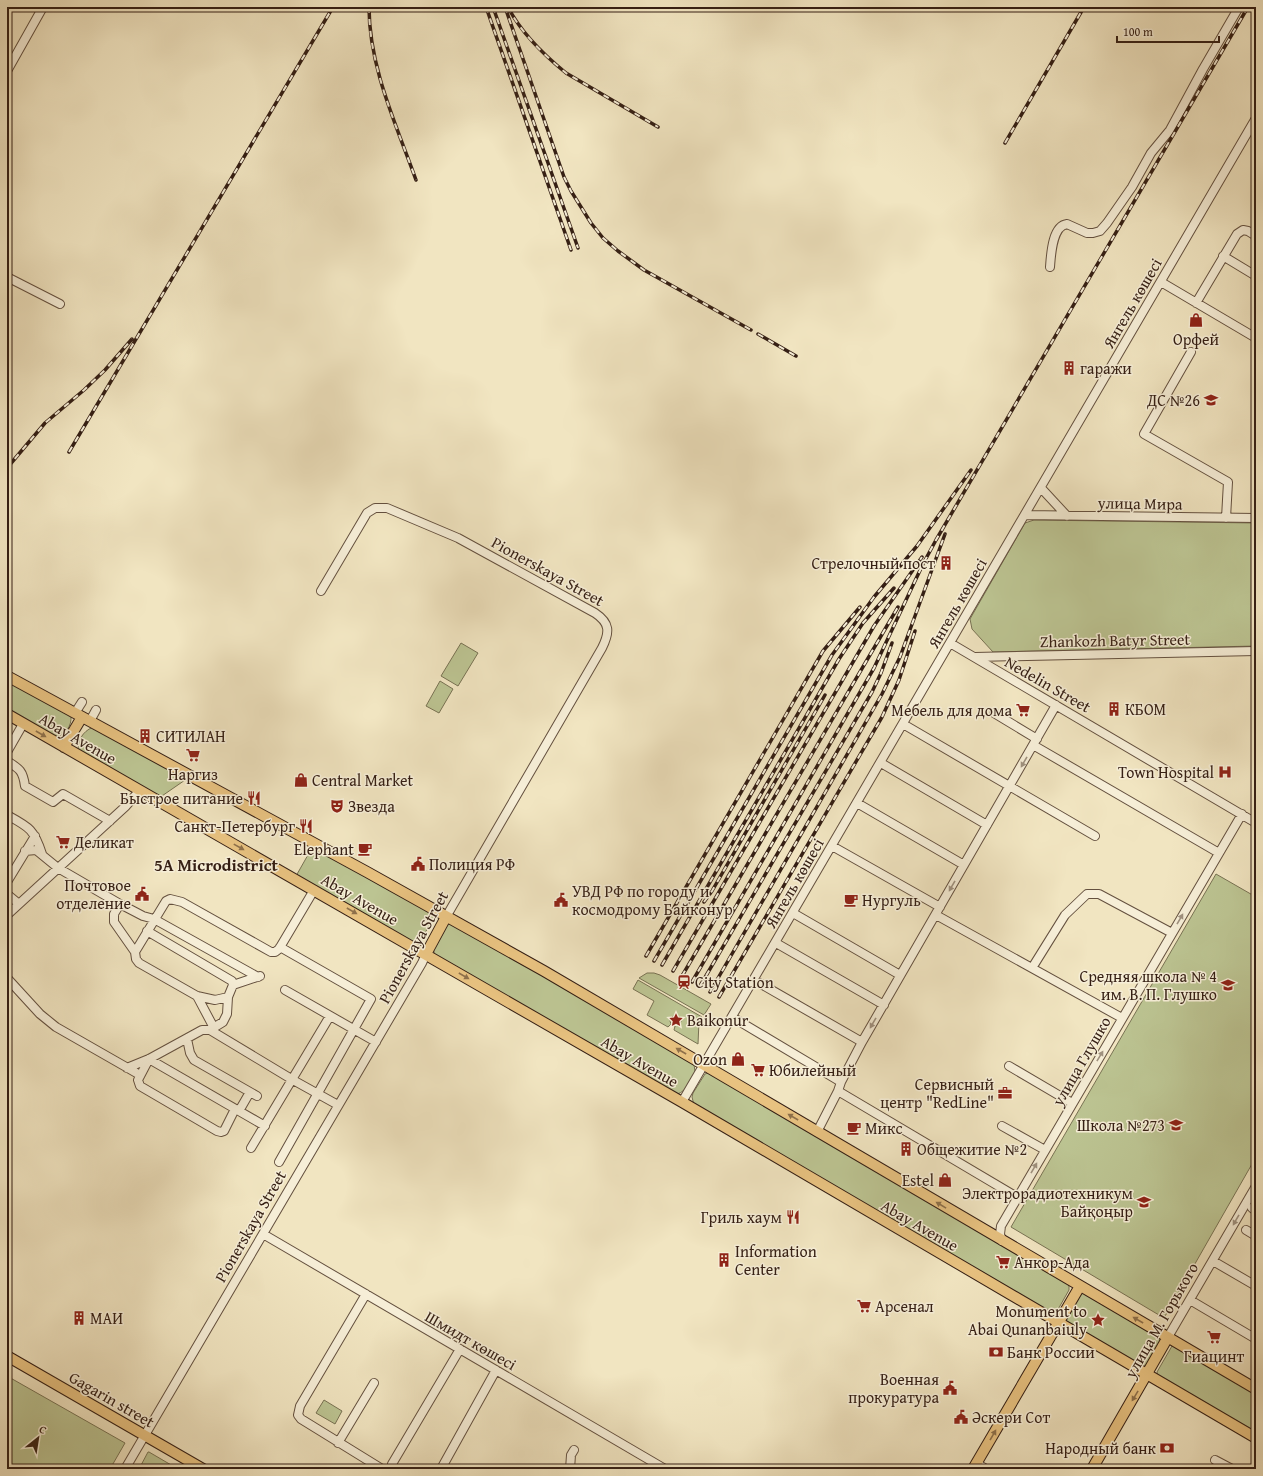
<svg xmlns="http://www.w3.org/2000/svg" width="1263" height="1476" font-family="'Gentium Book Plus',serif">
  <rect width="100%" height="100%" fill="#f1e5c1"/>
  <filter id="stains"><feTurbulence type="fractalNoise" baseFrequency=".005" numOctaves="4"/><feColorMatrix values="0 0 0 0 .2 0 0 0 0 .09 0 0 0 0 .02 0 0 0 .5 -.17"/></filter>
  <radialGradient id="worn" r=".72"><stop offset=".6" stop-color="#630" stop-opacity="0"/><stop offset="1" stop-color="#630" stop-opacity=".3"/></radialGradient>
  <path fill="#bcc492" stroke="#787253" d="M1034 520 1256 523V646L993 652 972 629 970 619 1025 523Z
    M461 643 478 653 458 686 441 676Z
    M7 681 71 716C72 726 65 735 56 737L7 709Z
    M440 681 453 689 439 713 426 706Z
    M93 727 188 778 159 798 78 752C78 740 82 732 93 727Z
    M313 846 432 913 434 918 420 941 413 943 296 876Z
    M1216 874 1256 897V1157L1164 1318 1011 1227Z
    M449 922H453L694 1064 695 1072C691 1080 686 1092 677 1094L435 956 433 948 446 924Z
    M647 973H654L660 975 711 1004 704 1015 639 978Z
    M638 980 702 1017 699 1021 698 1044 674 1030 675 1026 678 1025 681 1022V1018L675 1015 672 1017 670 1021 671 1024 668 1027 647 1015 654 1001 633 989Z
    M710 1072 1066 1282 1069 1285V1290L1056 1313 1054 1315 694 1105 692 1097 693 1093 705 1074Z
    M1084 1293 1160 1339 1161 1341 1148 1365 1142 1367 1066 1323 1065 1320 1081 1294Z
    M1174 1345 1256 1392V1434L1158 1377 1157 1372 1172 1346Z
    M7 1376 125 1443 110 1469H7Z
    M324 1400 342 1411 335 1424 316 1413Z
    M148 1452H149L178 1469H139Z"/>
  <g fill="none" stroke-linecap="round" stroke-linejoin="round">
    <defs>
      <path id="minor" d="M7 71 43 7
        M1223 256 1256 276
        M1050 267C1051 255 1052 226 1067 224L1087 233H1093L1100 231 1107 223 1132 187 1151 153 1170 130 1203 69 1239 7
        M7 277 60 304
        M1161 282 1256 338
        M1196 303 1237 234 1243 230 1248 231 1256 236
        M1191 352 1144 434 1228 482 1226 518
        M1041 488 1067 516
        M1025 515 1256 518
        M321 591 367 513 375 508H387L458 538 595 613C610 623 610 632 602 648L446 917
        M950 643 1256 823
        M975 657 1256 651
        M75 713 82 702
        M994 713 1037 739
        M90 721 96 710
        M903 724 1095 836
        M1033 745 1219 853
        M7 752 23 724
        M7 761C20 769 23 771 25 786L53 802 63 794 110 821
        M881 763 987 825
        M857 803 964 865
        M7 815C29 827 34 829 42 854
        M832 846 940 907
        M25 851 36 850 58 868 120 904 143 916 154 919 258 977
        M7 882 35 836
        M7 894 19 904
        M120 904 114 914V922L135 952
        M793 913 900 975
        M7 915 126 806 139 791
        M936 915 1122 1018
        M147 931 232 981 233 985 228 997 227 1014 223 1022 210 1030
        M776 943 884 1005
        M1032 968 1065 915 1087 894H1099L1172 933
        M7 978 40 1014 56 1027 140 1075
        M754 980 862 1042
        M233 985 260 976
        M285 990 376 1042
        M197 996 214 1028
        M228 997 215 1000 197 996 139 963 136 959 135 952 166 901 170 899 182 902 271 952H275L279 949 314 890
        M732 1017 841 1082
        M187 1039 190 1053 194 1060 257 1096
        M1009 1066 1072 1103
        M127 1068 149 1059 202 1030H210L293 1080 338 1105
        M838 1091 1017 1197
        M682 1102 1256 118
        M235 1109 224 1131 221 1132 217 1131 140 1086 138 1080 149 1059 265 1126
        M239 1111 250 1092
        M1002 1126 1045 1150
        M817 1132 838 1091 841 1082 862 1042 1056 705
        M251 1148 330 1016
        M279 1162 371 999 280 947
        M1252 1208 1256 1211
        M1246 1230 1256 1236
        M263 1234 665 1469
        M1002 1241 1000 1234 1001 1226 1242 814
        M1213 1261 1256 1286
        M366 1294 300 1406 298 1415 301 1419 382 1469
        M1190 1300 1256 1339
        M1168 1337 1256 1186
        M338 1443 374 1383
        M1215 1460 1232 1469
        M976 1463 986 1469
        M392 1464 460 1349
        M125 1469 422 963 426 954
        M441 1469 496 1370
        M570 1469 571 1455 574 1450"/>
      <path id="major" d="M7 676 367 872 544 971 1256 1389
        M7 714 682 1102 1256 1438
        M64 747 82 717
        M426 954 446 917
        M7 1356 203 1469
        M973 1469 1080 1286
        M1092 1469 1168 1337"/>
    </defs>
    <use href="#minor" stroke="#64503f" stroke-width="10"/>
    <use href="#major" stroke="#351f14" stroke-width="12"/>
    <use href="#minor" stroke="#f6eed7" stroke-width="8"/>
    <use href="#major" stroke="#e8c280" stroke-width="10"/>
    <defs>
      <path id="rail" d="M369 7C369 67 396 124 416 180
        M486 7 571 250
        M493 7 578 248
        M505 7 564 177 571 191 591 223 603 238 618 251 644 270 751 330
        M508 7C521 33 544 55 566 73L658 127
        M1005 143 1084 7
        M758 334 796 356
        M69 452 333 7
        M7 468 45 423 84 390 105 370 132 339
        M704 902 712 891 825 695
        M646 956 823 651 860 607
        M654 961 832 655 874 597 917 546 971 470
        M662 965 839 659 863 623 894 588
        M673 971 874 626 922 557
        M682 976 898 607
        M692 982 874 668 923 564 936 540 1248 7
        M700 986 872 692 881 673 892 643
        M710 992 882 694 900 657 945 534
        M719 997 882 717 899 680 915 631"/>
    </defs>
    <use href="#rail" stroke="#351f14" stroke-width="3.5"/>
    <use href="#rail" stroke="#f6eed7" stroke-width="2" stroke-dasharray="6" stroke-linecap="butt"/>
  </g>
  <defs><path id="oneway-solid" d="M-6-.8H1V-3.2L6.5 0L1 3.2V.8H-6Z"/></defs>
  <g fill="#8e704a">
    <use href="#oneway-solid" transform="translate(41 734) rotate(30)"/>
    <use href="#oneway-solid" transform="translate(239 847) rotate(29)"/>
    <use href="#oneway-solid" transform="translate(352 911) rotate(30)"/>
    <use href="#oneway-solid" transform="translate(464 976) rotate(30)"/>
    <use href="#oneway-solid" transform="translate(681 1051) rotate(-150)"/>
    <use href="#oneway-solid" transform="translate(793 1117) rotate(-150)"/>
    <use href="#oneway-solid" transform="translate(941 1205) rotate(-149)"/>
    <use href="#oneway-solid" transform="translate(1138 1320) rotate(-150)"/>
    <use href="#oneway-solid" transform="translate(1135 1396) rotate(121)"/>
    <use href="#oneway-solid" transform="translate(993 1435) rotate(-60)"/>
  </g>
  <g fill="#9f917f">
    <use href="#oneway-solid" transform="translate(1024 762) rotate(120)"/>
    <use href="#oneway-solid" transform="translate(952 886) rotate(120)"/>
    <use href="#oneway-solid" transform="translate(1180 919) rotate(-60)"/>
    <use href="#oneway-solid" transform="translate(873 1023) rotate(120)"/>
    <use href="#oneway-solid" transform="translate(1100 1056) rotate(-59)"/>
    <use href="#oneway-solid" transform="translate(1034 1168) rotate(-60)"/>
    <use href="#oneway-solid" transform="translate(1236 1220) rotate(120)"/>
  </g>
  <defs>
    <symbol id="shop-bare" viewBox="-9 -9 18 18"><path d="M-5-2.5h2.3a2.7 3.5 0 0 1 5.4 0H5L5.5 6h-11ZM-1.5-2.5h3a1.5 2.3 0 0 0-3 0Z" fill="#8f2418" stroke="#f6eed7" stroke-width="2.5" paint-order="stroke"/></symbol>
    <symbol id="building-bare" viewBox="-9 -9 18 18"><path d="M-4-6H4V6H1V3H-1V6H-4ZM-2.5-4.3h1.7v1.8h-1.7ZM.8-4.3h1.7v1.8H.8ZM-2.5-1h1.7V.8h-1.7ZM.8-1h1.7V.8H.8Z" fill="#8f2418" stroke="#f6eed7" stroke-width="2.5" paint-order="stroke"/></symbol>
    <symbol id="school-bare" viewBox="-9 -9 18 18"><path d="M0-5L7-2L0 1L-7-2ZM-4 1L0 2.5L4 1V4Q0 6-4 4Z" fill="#8f2418" stroke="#f6eed7" stroke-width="2.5" paint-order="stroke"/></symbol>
    <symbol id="supermarket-bare" viewBox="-9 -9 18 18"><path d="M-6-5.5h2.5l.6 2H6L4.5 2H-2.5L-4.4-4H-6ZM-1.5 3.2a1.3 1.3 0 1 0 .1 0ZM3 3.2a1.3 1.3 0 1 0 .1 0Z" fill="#8f2418" stroke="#f6eed7" stroke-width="2.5" paint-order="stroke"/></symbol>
    <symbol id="hospital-bare" viewBox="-9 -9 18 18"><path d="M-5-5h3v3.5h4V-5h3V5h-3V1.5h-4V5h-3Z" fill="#8f2418" stroke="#f6eed7" stroke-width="2.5" paint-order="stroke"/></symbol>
    <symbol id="restaurant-bare" viewBox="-9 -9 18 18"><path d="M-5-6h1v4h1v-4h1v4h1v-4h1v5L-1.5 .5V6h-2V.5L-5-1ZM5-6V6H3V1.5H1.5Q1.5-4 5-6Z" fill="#8f2418" stroke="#f6eed7" stroke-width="2.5" paint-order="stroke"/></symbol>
    <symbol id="theatre-bare" viewBox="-9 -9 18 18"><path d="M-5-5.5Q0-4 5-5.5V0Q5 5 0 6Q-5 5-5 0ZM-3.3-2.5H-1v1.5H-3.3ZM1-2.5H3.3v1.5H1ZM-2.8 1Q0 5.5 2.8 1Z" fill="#8f2418" stroke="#f6eed7" stroke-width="2.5" paint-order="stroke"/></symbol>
    <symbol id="cafe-bare" viewBox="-9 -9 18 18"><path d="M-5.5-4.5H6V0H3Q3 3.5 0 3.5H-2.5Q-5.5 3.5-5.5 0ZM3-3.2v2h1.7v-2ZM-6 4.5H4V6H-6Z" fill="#8f2418" stroke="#f6eed7" stroke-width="2.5" paint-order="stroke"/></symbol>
    <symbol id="civic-bare" viewBox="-9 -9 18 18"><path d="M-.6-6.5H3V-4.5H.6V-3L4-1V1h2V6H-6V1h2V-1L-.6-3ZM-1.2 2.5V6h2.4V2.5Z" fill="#8f2418" stroke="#f6eed7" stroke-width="2.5" paint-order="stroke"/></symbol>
    <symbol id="station-bare" viewBox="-9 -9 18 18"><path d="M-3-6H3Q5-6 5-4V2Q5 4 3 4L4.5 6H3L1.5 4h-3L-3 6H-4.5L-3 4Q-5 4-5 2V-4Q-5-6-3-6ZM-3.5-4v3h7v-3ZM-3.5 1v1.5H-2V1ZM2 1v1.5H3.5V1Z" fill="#8f2418" stroke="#f6eed7" stroke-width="2.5" paint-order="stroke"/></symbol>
    <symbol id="sight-bare" viewBox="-9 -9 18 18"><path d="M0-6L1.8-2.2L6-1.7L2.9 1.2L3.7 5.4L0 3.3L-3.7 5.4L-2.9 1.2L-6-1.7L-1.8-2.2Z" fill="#8f2418" stroke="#f6eed7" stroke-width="2.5" paint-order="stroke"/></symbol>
    <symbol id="office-bare" viewBox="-9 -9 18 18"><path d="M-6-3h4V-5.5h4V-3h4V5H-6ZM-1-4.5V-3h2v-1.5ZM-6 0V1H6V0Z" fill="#8f2418" stroke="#f6eed7" stroke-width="2.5" paint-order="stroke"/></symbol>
    <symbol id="university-bare" viewBox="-9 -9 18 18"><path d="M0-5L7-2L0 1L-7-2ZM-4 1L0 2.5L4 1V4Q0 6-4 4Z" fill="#8f2418" stroke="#f6eed7" stroke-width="2.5" paint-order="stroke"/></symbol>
    <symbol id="bank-bare" viewBox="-9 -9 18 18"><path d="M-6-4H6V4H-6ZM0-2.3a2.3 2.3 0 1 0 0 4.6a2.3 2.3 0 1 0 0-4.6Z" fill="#8f2418" stroke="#f6eed7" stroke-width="2.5" paint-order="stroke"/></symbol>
  </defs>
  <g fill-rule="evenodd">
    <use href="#shop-bare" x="1186" y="310" width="20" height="20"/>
    <use href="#building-bare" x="1059" y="358" width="20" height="20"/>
    <use href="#school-bare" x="1201" y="390" width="20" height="20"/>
    <use href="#building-bare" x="936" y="553" width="20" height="20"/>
    <use href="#building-bare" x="1104" y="699" width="20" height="20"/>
    <use href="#supermarket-bare" x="1013" y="700" width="20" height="20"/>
    <use href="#building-bare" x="135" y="726" width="20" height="20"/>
    <use href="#supermarket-bare" x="183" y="745" width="20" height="20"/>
    <use href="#hospital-bare" x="1215" y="762" width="20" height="20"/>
    <use href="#shop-bare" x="291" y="770" width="20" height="20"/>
    <use href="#restaurant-bare" x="244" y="788" width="20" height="20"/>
    <use href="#theatre-bare" x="327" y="796" width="20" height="20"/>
    <use href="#restaurant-bare" x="296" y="816" width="20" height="20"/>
    <use href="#supermarket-bare" x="53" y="832" width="20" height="20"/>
    <use href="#cafe-bare" x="355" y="839" width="20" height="20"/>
    <use href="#civic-bare" x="408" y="854" width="20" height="20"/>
    <use href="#civic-bare" x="132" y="884" width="20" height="20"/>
    <use href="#civic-bare" x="551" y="890" width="20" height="20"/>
    <use href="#cafe-bare" x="841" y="890" width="20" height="20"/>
    <use href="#station-bare" x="674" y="972" width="20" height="20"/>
    <use href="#school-bare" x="1218" y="975" width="20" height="20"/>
    <use href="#sight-bare" x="666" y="1010" width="20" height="20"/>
    <use href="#shop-bare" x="728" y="1049" width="20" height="20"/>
    <use href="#supermarket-bare" x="748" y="1060" width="20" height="20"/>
    <use href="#office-bare" x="995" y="1083" width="20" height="20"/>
    <use href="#school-bare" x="1166" y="1115" width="20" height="20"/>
    <use href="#cafe-bare" x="844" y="1118" width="20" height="20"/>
    <use href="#building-bare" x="896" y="1139" width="20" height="20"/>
    <use href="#shop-bare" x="935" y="1170" width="20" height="20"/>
    <use href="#university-bare" x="1134" y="1192" width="20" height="20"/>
    <use href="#restaurant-bare" x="783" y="1207" width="20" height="20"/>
    <use href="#building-bare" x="714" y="1250" width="20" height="20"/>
    <use href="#supermarket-bare" x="993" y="1252" width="20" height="20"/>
    <use href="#supermarket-bare" x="854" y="1296" width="20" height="20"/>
    <use href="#building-bare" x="69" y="1308" width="20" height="20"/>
    <use href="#sight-bare" x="1088" y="1310" width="20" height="20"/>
    <use href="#supermarket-bare" x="1204" y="1327" width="20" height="20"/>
    <use href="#bank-bare" x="986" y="1342" width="20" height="20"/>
    <use href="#civic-bare" x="940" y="1378" width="20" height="20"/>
    <use href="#civic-bare" x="951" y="1407" width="20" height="20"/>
    <use href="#bank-bare" x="1157" y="1438" width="20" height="20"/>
  </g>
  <g text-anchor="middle" stroke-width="3" stroke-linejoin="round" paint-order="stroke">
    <g font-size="16" fill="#351f14" stroke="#f6eed7">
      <text transform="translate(1132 303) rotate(-60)" y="6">Янгель көшесі</text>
      <text transform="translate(1140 503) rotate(1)" y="6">улица Мира</text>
      <text transform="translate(548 571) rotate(29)" y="6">Pionerskaya Street</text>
      <text transform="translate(957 603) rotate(-60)" y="6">Янгель көшесі</text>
      <text transform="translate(1115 640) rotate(-1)" y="6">Zhankozh Batyr Street</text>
      <text transform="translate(1048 684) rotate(30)" y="6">Nedelin Street</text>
      <text transform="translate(78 738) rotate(30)" y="6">Abay Avenue</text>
      <text transform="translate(794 883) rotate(-60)" y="6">Янгель көшесі</text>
      <text transform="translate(360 899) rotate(30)" y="6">Abay Avenue</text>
      <text transform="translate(413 947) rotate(-61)" y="6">Pionerskaya Street</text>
      <text transform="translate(640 1061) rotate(30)" y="6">Abay Avenue</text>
      <text transform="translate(1081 1061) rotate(-60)" y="6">улица Глушко</text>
      <text transform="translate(920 1225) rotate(30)" y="6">Abay Avenue</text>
      <text transform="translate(250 1226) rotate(-60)" y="6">Pionerskaya Street</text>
      <text transform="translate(1161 1320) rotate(-60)" y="6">улица М. Горького</text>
      <text transform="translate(471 1340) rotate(30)" y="6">Шмидт көшесі</text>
      <text transform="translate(112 1399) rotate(30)" y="6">Gagarin street</text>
    </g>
    <g font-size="16" fill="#351f14" stroke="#f6eed7" text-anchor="start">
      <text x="1196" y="345" text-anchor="middle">Орфей</text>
      <text x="1080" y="374">гаражи</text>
      <text x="1200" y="406" text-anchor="end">ДС №26</text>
      <text x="935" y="569" text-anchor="end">Стрелочный пост</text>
      <text x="1125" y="715">КБОМ</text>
      <text x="1012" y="716" text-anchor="end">Мебель для дома</text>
      <text x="156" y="742">СИТИЛАН</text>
      <text x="1214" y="778" text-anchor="end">Town Hospital</text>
      <text x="193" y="780" text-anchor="middle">Наргиз</text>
      <text x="312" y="786">Central Market</text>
      <text x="243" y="804" text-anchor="end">Быстрое питание</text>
      <text x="348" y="812">Звезда</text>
      <text x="295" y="832" text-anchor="end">Санкт-Петербург</text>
      <text x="74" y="848">Деликат</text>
      <text x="354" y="855" text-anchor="end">Elephant</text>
      <text x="429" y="870">Полиция РФ</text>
      <text x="131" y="891" text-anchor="end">Почтовое<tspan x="131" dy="18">отделение</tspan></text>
      <text x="572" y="897">УВД РФ по городу и<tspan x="572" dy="18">космодрому Байконур</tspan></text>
      <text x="862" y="906">Нургуль</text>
      <text x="1217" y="982" text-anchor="end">Средняя школа № 4<tspan x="1217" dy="18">им. В. П. Глушко</tspan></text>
      <text x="695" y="988">City Station</text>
      <text x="687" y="1026">Baikonur</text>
      <text x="727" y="1065" text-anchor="end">Ozon</text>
      <text x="769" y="1076">Юбилейный</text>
      <text x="994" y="1090" text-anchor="end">Сервисный<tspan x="994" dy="18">центр "RedLine"</tspan></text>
      <text x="1165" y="1131" text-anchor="end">Школа №273</text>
      <text x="865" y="1134">Микс</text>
      <text x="917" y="1155">Общежитие №2</text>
      <text x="934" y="1186" text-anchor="end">Estel</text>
      <text x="1133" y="1199" text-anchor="end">Электрорадиотехникум<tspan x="1133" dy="18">Байқоңыр</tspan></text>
      <text x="782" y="1223" text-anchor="end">Гриль хаум</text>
      <text x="735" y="1257">Information<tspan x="735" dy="18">Center</tspan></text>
      <text x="1014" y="1268">Анкор-Ада</text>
      <text x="875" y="1312">Арсенал</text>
      <text x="1087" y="1317" text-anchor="end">Monument to<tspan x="1087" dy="18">Abai Qunanbaiuly</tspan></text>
      <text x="90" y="1324">МАИ</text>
      <text x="1007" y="1358">Банк России</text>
      <text x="1214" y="1362" text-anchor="middle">Гиацинт</text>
      <text x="939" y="1385" text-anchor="end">Военная<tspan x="939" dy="18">прокуратура</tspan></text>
      <text x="972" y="1423">Әскери Сот</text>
      <text x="1156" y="1454" text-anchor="end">Народный банк</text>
    </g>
    <g font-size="17" font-weight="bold" fill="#351f14" stroke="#f6eed7">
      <text x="216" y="871">5A Microdistrict</text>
    </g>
  </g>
  <rect width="1263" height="1476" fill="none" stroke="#f1e5c1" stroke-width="24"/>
  <rect x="8" y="8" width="1247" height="1460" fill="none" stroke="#351f14" stroke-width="2"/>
  <rect x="12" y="12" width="1239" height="1452" fill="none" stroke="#351f14"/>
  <g transform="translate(38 1438) rotate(30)" stroke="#f6eed7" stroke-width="3" paint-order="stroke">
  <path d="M0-3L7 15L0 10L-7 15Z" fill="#351f14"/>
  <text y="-6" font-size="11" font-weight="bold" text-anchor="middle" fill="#351f14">С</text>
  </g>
  <path d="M1117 36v6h102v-6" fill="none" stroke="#351f14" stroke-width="2"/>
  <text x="1123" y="36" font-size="12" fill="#351f14" stroke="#f6eed7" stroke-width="3" paint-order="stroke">100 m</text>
  <rect width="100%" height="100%" filter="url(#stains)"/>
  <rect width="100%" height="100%" fill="url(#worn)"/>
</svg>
